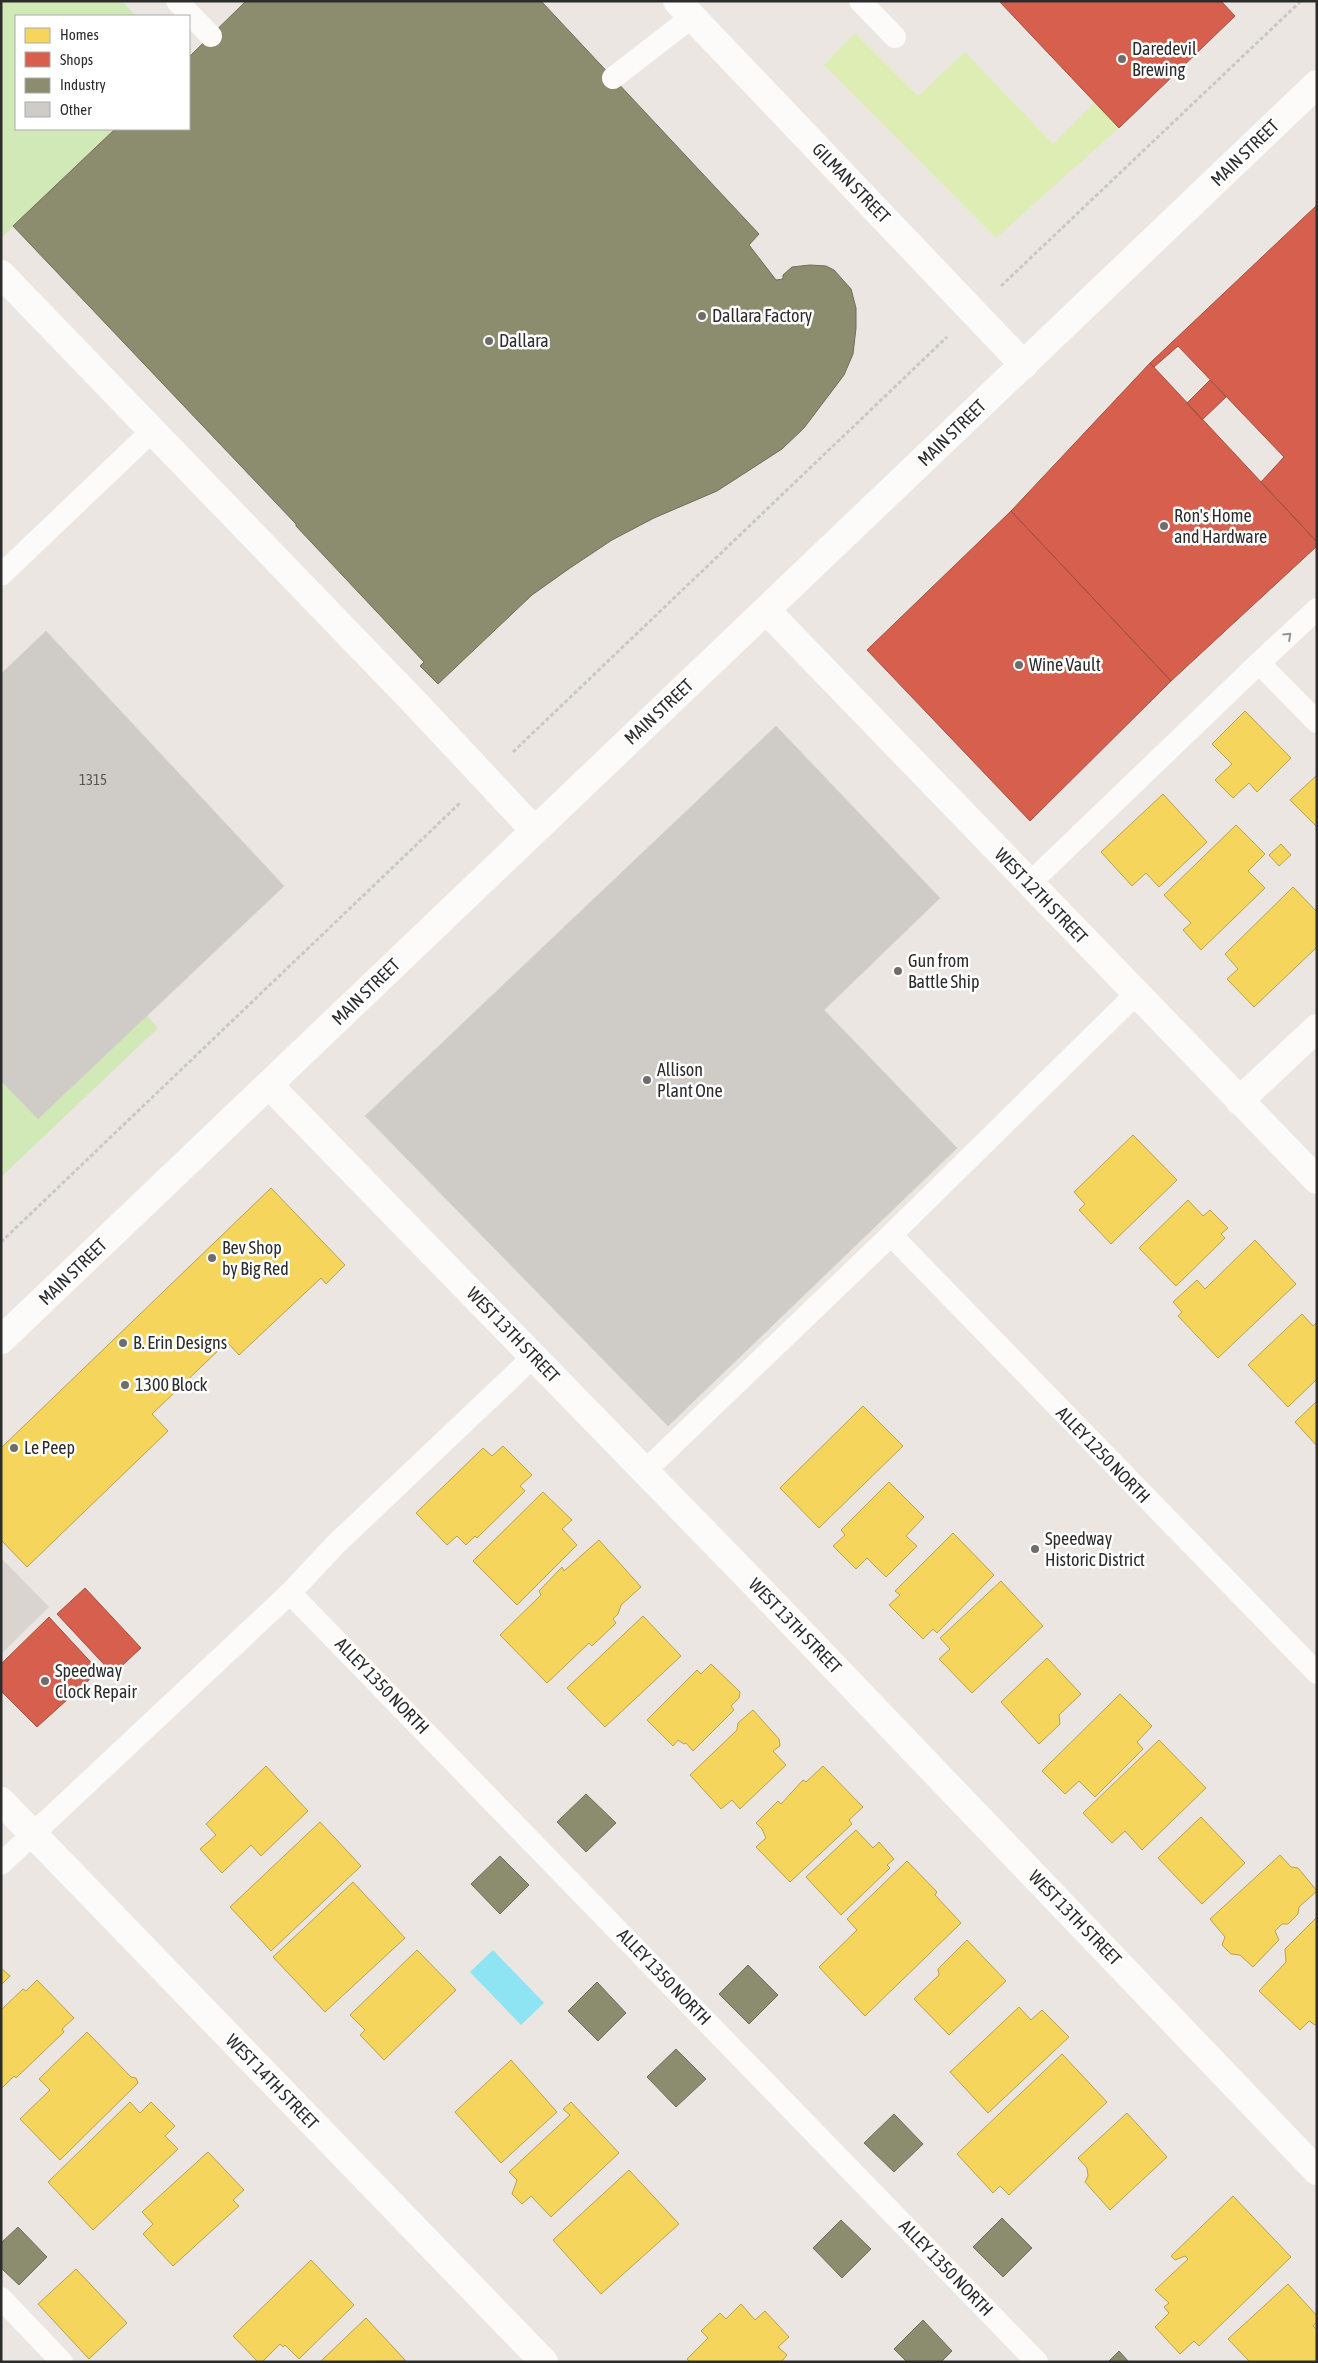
<svg xmlns="http://www.w3.org/2000/svg" width="1318" height="2363" font-family="'Asap Condensed',sans-serif">
  <rect width="100%" height="100%" fill="#ebe6e1"/>
  <path fill="#d1e9b7" d="M1 1H122L136 16H16V129H114L2 237Z
    M147 1016 158 1028 1 1177V1081L38 1119Z"/>
  <path fill="#deedb4" d="M855 33 918 96 965 52 1053 144 1095 102 1119 128 996 238 824 65Z"/>
  <path fill="#d9d4d0" d="M1 1558 49 1607 1 1654Z"/>
  <path fill="#8ee4f3" d="M493 1950 544 2003 521 2025 470 1972Z"/>
  <path fill="#f6d55c" stroke="#b9a24e" d="M1245 711 1291 758 1257 792 1249 783 1233 798 1215 780 1232 764 1212 744Z
    M1317 775V827L1290 800Z
    M1163 794 1207 842 1159 887 1146 873 1132 886 1101 852Z
    M1236 825 1265 854 1248 871 1265 888 1201 950 1183 930 1191 923 1164 895Z
    M1281 844 1291 855 1279 866 1269 855Z
    M1293 887 1317 912V947L1254 1007 1227 979 1238 969 1225 954Z
    M1133 1135 1177 1180 1111 1244 1079 1210 1085 1204 1074 1192Z
    M271 1188 345 1265 326 1284 321 1278 239 1355 227 1342 152 1414 168 1431 27 1567 1 1540V1448Z
    M1188 1200 1203 1216 1210 1210 1228 1228 1221 1234 1225 1238 1176 1286 1139 1248Z
    M1255 1240 1296 1284 1218 1358 1178 1316 1182 1312 1173 1302 1197 1280 1205 1289Z
    M1302 1314 1313 1326 1317 1322V1379L1288 1407 1248 1365Z
    M1317 1401V1446L1295 1422Z
    M863 1406 903 1446 819 1528 780 1488Z
    M503 1446 532 1475 520 1486 525 1491 477 1538 475 1536 466 1545 457 1536 447 1545 416 1513 483 1448 492 1456Z
    M889 1482 924 1517 906 1536 917 1546 886 1577 867 1558 856 1569 833 1546 845 1535 841 1530Z
    M543 1492 572 1520 562 1529 577 1545 517 1605 473 1561Z
    M953 1533 994 1575 937 1633 933 1629 923 1639 889 1605 900 1595 895 1591Z
    M599 1540 641 1587 621 1605 618 1614 613 1619 616 1623 592 1646 589 1643 547 1683 500 1635 541 1595 539 1591 562 1567 564 1571Z
    M1001 1581 1043 1626 972 1693 939 1659 950 1649 940 1638Z
    M643 1616 681 1656 605 1727 567 1688Z
    M1047 1658 1081 1694 1059 1715 1060 1724 1039 1744 1001 1702Z
    M711 1664 740 1692 739 1698 731 1706 734 1710 693 1751 686 1743 684 1744 678 1740 673 1746 647 1720 697 1670 701 1674Z
    M1120 1694 1152 1726 1137 1742 1143 1749 1095 1797 1079 1781 1065 1794 1042 1771Z
    M753 1710 779 1739 780 1746 773 1751 786 1765 740 1809 732 1800 721 1809 690 1775 737 1730 738 1723Z
    M1159 1740 1206 1788 1142 1850 1125 1831 1112 1843 1083 1813Z
    M266 1766 308 1811 261 1856 251 1845 222 1873 200 1849 216 1835 206 1824Z
    M823 1766 863 1807 849 1820 852 1824 790 1882 756 1847 766 1838 762 1829 756 1823 778 1801 781 1804 803 1780 806 1782Z
    M1201 1817 1245 1863 1202 1904 1158 1858Z
    M320 1822 361 1866 271 1951 230 1907Z
    M856 1830 873 1848 879 1842 894 1859 887 1865 890 1868 841 1915 806 1877Z
    M1280 1855 1291 1867 1298 1868 1317 1891 1299 1907 1298 1914 1288 1924H1282L1275 1931 1279 1940 1253 1967 1240 1955 1231 1954 1222 1945 1225 1937 1210 1919Z
    M907 1861 937 1892 935 1895 961 1923 865 2016 819 1967 857 1930 847 1919Z
    M353 1882 405 1938 325 2012 273 1957Z
    M1317 1917V2024L1315 2025 1309 2021 1300 2030 1259 1991 1286 1962 1285 1949Z
    M967 1940 1006 1981 949 2035 914 1999 939 1975 938 1969Z
    M417 1950 456 1990 384 2060 360 2035 365 2030 350 2015Z
    M1 1968 10 1976 1 1985Z
    M37 1980 74 2018 62 2029 64 2032 16 2078 14 2076 1 2089V2010L23 1989 26 1991Z
    M1019 2007 1031 2020 1042 2010 1069 2037 988 2113 950 2072Z
    M87 2032 131 2077 136 2078 138 2083 60 2160 20 2119 50 2090 39 2079Z
    M1062 2054 1107 2102 1009 2195 1000 2186 993 2193 957 2154Z
    M511 2060 557 2112 501 2163 455 2112Z
    M130 2102 140 2113 151 2102 175 2126 165 2136 178 2149 93 2230 48 2182Z
    M571 2102 619 2153 551 2217 531 2196 522 2204 512 2194 517 2180 509 2172 570 2115 563 2109Z
    M1127 2113 1167 2157 1110 2210 1085 2182 1088 2176 1087 2168 1078 2158Z
    M208 2152 244 2190 233 2200 239 2206 173 2266 143 2234 153 2224 142 2212Z
    M629 2170 679 2224 601 2294 553 2240Z
    M1233 2196 1291 2257 1199 2346 1194 2341 1180 2354 1155 2327 1169 2313 1164 2307 1169 2303 1155 2290 1188 2259 1185 2256 1175 2260 1171 2256Z
    M311 2260 354 2305 299 2359 285 2345 283 2347 280 2344 262 2362H258L233 2336Z
    M76 2269 127 2323 89 2359 38 2304Z
    M1288 2284 1317 2316V2322L1313 2326 1317 2330V2362H1250L1228 2339Z
    M741 2304 755 2320 765 2311 789 2337 778 2347 787 2355 781 2362H690L687 2359 708 2338 701 2331 720 2313 726 2319Z
    M366 2318 406 2361 320 2362Z"/>
  <path fill="#d6604d" stroke="#a35043" d="M999 1H1221L1235 16 1119 128Z
    M1317 205V542L1261 482 1284 457 1178 346 1154 367 1150 363Z
    M1150 363 1317 542V546L1171 681 1011 511Z
    M1210 380 1226 397 1202 420 1187 403Z
    M1011 511 1171 681 1030 821 867 650Z
    M85 1588 141 1648 113 1674 57 1614Z
    M49 1617 99 1671 37 1727 1 1691V1664Z"/>
  <path fill="#8c8c6e" stroke="#6f6f5a" d="M246 1H541L759 234 749 245 776 280 783 279V275L792 267 810 265 826 266 834 270 851 289 856 308V328L853 354 844 375 804 428 782 449 717 491 654 518 612 540 570 568 532 595 438 684 420 666 424 662 296 526V524L13 226 115 129H189V57Z
    M586 1794 616 1823 586 1852 557 1822Z
    M500 1856 529 1885 500 1914 471 1884Z
    M748 1965 778 1995 749 2024 719 1994Z
    M597 1982 626 2013 598 2041 568 2011Z
    M676 2049 706 2079 676 2107 647 2077Z
    M894 2114 923 2144 894 2172 864 2143Z
    M1002 2218 1032 2248 1003 2277 973 2247Z
    M841 2220 871 2249 842 2278 813 2248Z
    M18 2227 47 2257 19 2285 1 2268V2243Z
    M923 2320 952 2351 941 2362H907L894 2349Z
    M1119 2351 1129 2362H1108Z"/>
  <path fill="#cfccc8" stroke="#d6d2cd" d="M46 631 284 886 38 1119 1 1081V674Z
    M776 726 940 898 824 1010 957 1148 668 1426 365 1116Z"/>
  <g fill="none" stroke-linecap="round" stroke-linejoin="round">
    <path stroke="#c8c8c7" stroke-width="3" stroke-dasharray="4 2.5" stroke-linecap="butt" d="M1001 286 1301 1
      M513 752 947 337
      M1 1242 460 803"/>
    <path stroke="#fcfbfa" stroke-width="22" d="M177 1 211 36
      M860 1 895 37
      M613 78 692 17
      M1 575 152 431
      M1259 663 1317 609
      M1030 883 1259 663 1317 722
      M891 1235 1317 1673
      M645 1471 891 1235 1136 994
      M290 1593 1037 2362
      M1 1864 290 1593 336 1544 533 1357
      M1 2298 62 2362"/>
    <path stroke="#fcfbfa" stroke-width="28" d="M677 1 1024 365
      M1 274 418 706 534 830
      M767 611 1317 1180
      M269 1085 749 1578 1317 2171
      M1239 1101 1317 1028
      M1 1801 544 2362"/>
    <path stroke="#fcfbfa" stroke-width="28" d="M1 1340 1317 84"/>
  </g>
  <defs><path id="oneway-chevron" d="M-2-3.5L2.5 0L-2 3.5" fill="none" stroke-width="1.6" stroke-linecap="round" stroke-linejoin="round" transform="scale(1.25)"/></defs>
  <use stroke="#949493" href="#oneway-chevron" transform="translate(1288 636) rotate(-43)"/>
  <g fill="#6f6d6b" stroke="#fff" stroke-width="2">
    <circle cx="1122" cy="59" r="5"/>
    <circle cx="702" cy="316" r="5"/>
    <circle cx="489" cy="341" r="5"/>
    <circle cx="1164" cy="526" r="5"/>
    <circle cx="1019" cy="665" r="5"/>
    <circle cx="898" cy="971" r="5"/>
    <circle cx="647" cy="1080" r="5"/>
    <circle cx="212" cy="1258" r="5"/>
    <circle cx="123" cy="1343" r="5"/>
    <circle cx="125" cy="1385" r="5"/>
    <circle cx="14" cy="1448" r="5"/>
    <circle cx="1035" cy="1549" r="5"/>
    <circle cx="45" cy="1681" r="5"/>
  </g>
  <g text-anchor="middle" stroke-width="5" stroke-linejoin="round" paint-order="stroke">
    <g font-size="15" fill="#565655">
      <text x="93" y="785">1315</text>
    </g>
    <g font-size="18" fill="#2c2c2c" stroke="#fff" text-anchor="start">
      <text x="1132" y="55">Daredevil<tspan x="1132" dy="21">Brewing</tspan></text>
      <text x="712" y="322">Dallara Factory</text>
      <text x="499" y="347">Dallara</text>
      <text x="1174" y="522">Ron's Home<tspan x="1174" dy="21">and Hardware</tspan></text>
      <text x="1029" y="671">Wine Vault</text>
      <text x="908" y="967">Gun from<tspan x="908" dy="21">Battle Ship</tspan></text>
      <text x="657" y="1076">Allison<tspan x="657" dy="21">Plant One</tspan></text>
      <text x="222" y="1254">Bev Shop<tspan x="222" dy="21">by Big Red</tspan></text>
      <text x="133" y="1349">B. Erin Designs</text>
      <text x="135" y="1391">1300 Block</text>
      <text x="24" y="1454">Le Peep</text>
      <text x="1045" y="1545">Speedway<tspan x="1045" dy="21">Historic District</tspan></text>
      <text x="55" y="1677">Speedway<tspan x="55" dy="21">Clock Repair</tspan></text>
    </g>
    <g font-size="18" fill="#2c2c2c" stroke="#fff">
      <text transform="translate(1245 153) rotate(-44)" y="6">MAIN STREET</text>
      <text transform="translate(851 183) rotate(46)" y="6">GILMAN STREET</text>
      <text transform="translate(952 433) rotate(-44)" y="6">MAIN STREET</text>
      <text transform="translate(659 712) rotate(-43)" y="6">MAIN STREET</text>
      <text transform="translate(1041 896) rotate(46)" y="6">WEST 12TH STREET</text>
      <text transform="translate(366 992) rotate(-44)" y="6">MAIN STREET</text>
      <text transform="translate(73 1272) rotate(-44)" y="6">MAIN STREET</text>
      <text transform="translate(513 1335) rotate(46)" y="6">WEST 13TH STREET</text>
      <text transform="translate(1103 1455) rotate(46)" y="6">ALLEY 1250 NORTH</text>
      <text transform="translate(795 1626) rotate(46)" y="6">WEST 13TH STREET</text>
      <text transform="translate(382 1686) rotate(46)" y="6">ALLEY 1350 NORTH</text>
      <text transform="translate(1075 1918) rotate(46)" y="6">WEST 13TH STREET</text>
      <text transform="translate(664 1977) rotate(46)" y="6">ALLEY 1350 NORTH</text>
      <text transform="translate(272 2082) rotate(46)" y="6">WEST 14TH STREET</text>
      <text transform="translate(946 2268) rotate(46)" y="6">ALLEY 1350 NORTH</text>
    </g>
  </g>
  <rect width="1318" height="2363" fill="none" stroke="#2c2c2c" stroke-width="5"/>
  <rect x="15" y="15" width="175" height="115" fill="#ffffff" stroke="#ababab"/>
  <rect x="25" y="28" width="25" height="15" fill="#f6d55c" stroke="#ababab"/>
  <text x="60" y="40" font-size="15" fill="#2c2c2c">Homes</text>
  <rect x="25" y="52" width="25" height="15" fill="#d6604d" stroke="#ababab"/>
  <text x="60" y="65" font-size="15" fill="#2c2c2c">Shops</text>
  <rect x="25" y="78" width="25" height="15" fill="#8c8c6e" stroke="#ababab"/>
  <text x="60" y="90" font-size="15" fill="#2c2c2c">Industry</text>
  <rect x="25" y="102" width="25" height="15" fill="#cfccc8" stroke="#ababab"/>
  <text x="60" y="115" font-size="15" fill="#2c2c2c">Other</text>
</svg>
